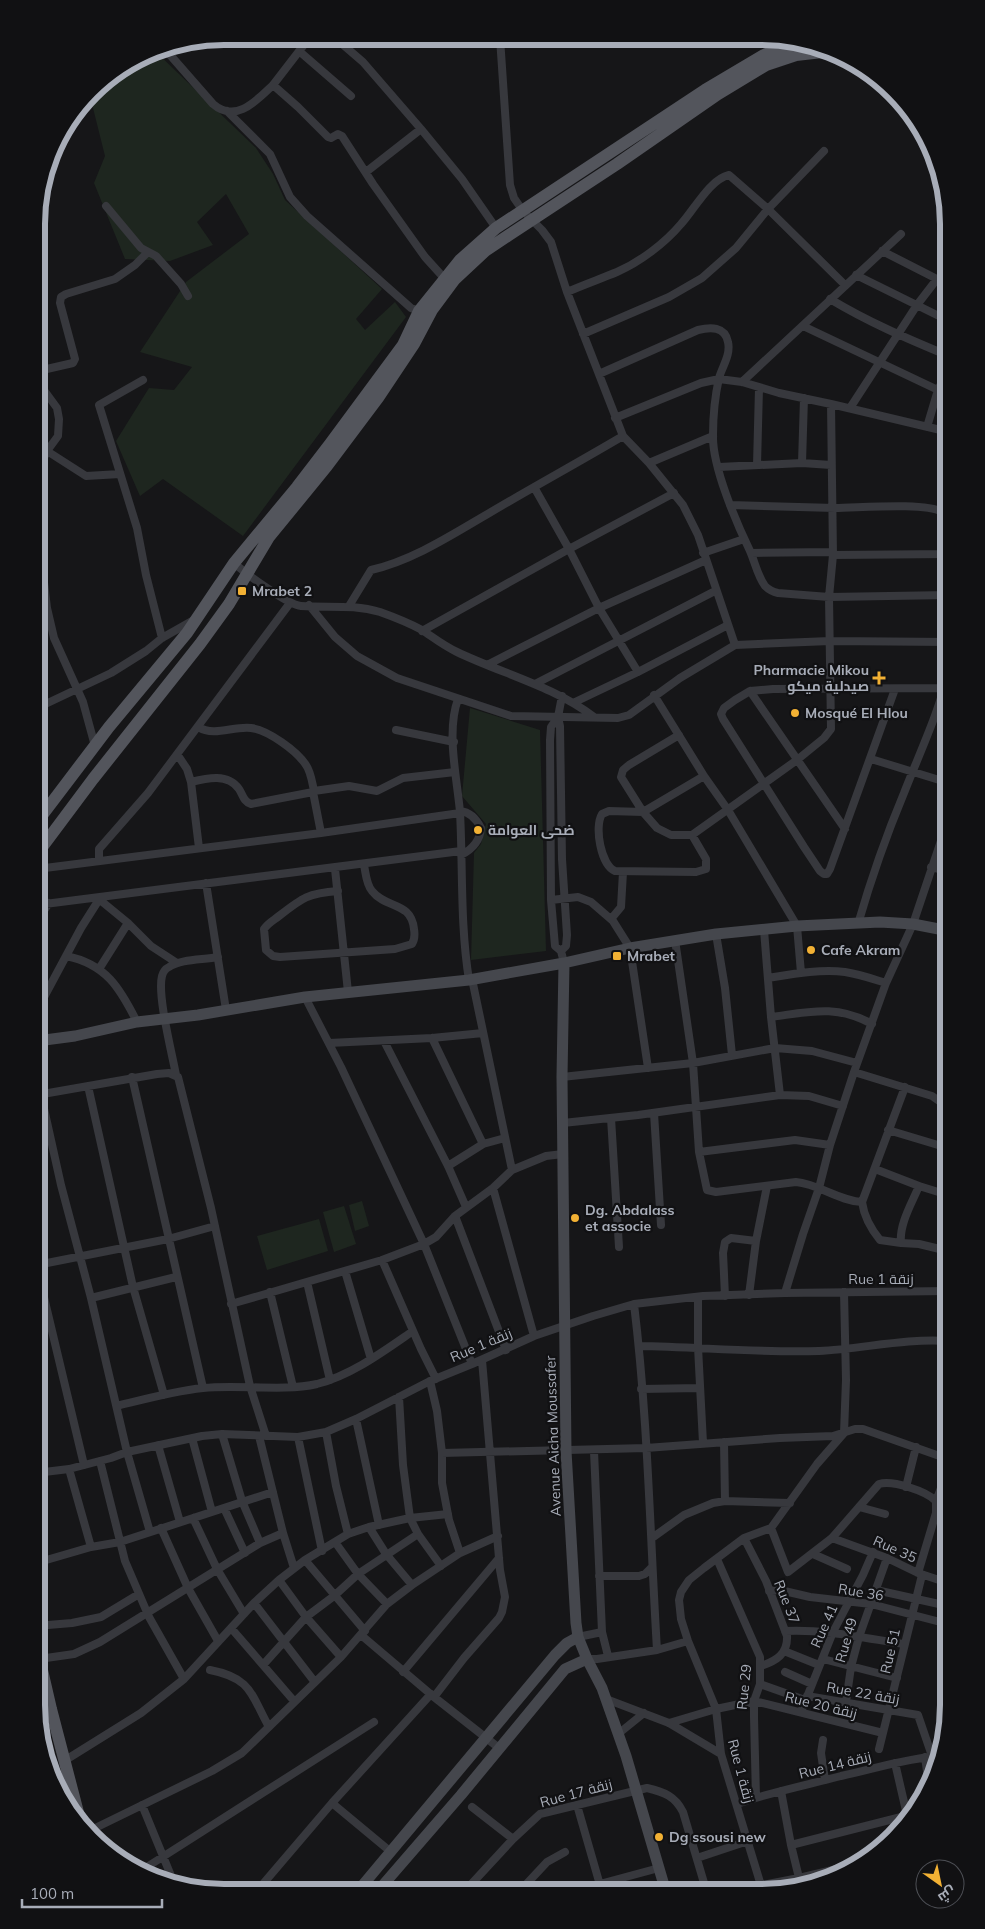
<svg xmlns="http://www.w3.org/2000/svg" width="985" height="1929" font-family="Mulish,Cairo,sans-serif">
  <rect width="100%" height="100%" fill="#161618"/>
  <path fill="#1e261f" d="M154 50 256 148 273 174 285 200 382 289 356 319 365 330 395 302 406 317 243 536 163 479 140 496 116 441 149 388 174 390 192 367 140 352 186 282 249 234 226 194 197 222 213 245 170 261 125 259 94 183 105 156 90 96 100 83Z
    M470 708 540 730 546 951 471 960 474 853 481 844 486 824 462 796Z
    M362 1201 369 1226 355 1231 349 1205Z
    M344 1206 356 1244 334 1252 323 1212Z
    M319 1219 328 1251 267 1270 257 1236Z"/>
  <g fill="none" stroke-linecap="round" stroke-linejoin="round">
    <path stroke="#37383d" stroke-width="8" d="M310 37 273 85 298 107 328 137 331 138 338 134 342 136 373 184 425 257 444 278
      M334 37 363 62 421 129
      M500 38 510 185 514 198 523 211 542 230 551 242 567 292 623 436 649 463 683 505 698 535 735 645
      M164 48 213 104C236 124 257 100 273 85
      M299 51 351 96
      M227 111 270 154 290 197 307 216 411 308 419 311
      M366 172 421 129 462 179 496 228
      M106 206 141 248 156 256 181 284 188 296
      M856 275 949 321
      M567 292C583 285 600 279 617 272 640 262 665 243 681 224 694 210 710 179 729 175L768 209 845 285
      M830 299C868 322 908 339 949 356
      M803 326 938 390
      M583 334 669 297 702 278 736 248 768 209 824 151
      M38 371 73 363 75 359 60 303 61 297 66 294 115 279 135 265 148 252
      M599 374 698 330C710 327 725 326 728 342 731 355 722 367 719 378 715 396 713 417 713 435 712 466 736 522 750 551 755 562 757 575 765 586 769 590 773 592 778 593L829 597 949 595
      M143 380 99 405 137 528 146 575 162 638
      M742 382 901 234
      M850 408 917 305 937 279 882 251
      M615 418 701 383 719 379 742 382 779 393 831 404 949 432
      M927 427 938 390 949 368
      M47 451 86 476 120 474
      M649 463 713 436
      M802 463 804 398
      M757 465 759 388
      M719 467 802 463 831 465
      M38 470 47 451 58 436 59 419 57 408 38 382
      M534 487 569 549 599 608 638 672
      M730 505C765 506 800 507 835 508 858 508 925 502 942 512L945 516 947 525 946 554
      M37 523 47 608 54 638 83 702 95 746
      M703 553 744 539
      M751 553 833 552
      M833 555 949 554
      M234 563C245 573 288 605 301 606 328 608 353 604 380 612 394 617 409 623 422 630 434 638 444 646 457 652 503 674 553 686 594 717
      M309 605 335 637 357 656 397 678 511 716 618 718 629 715 680 678 735 645 830 641 949 642
      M349 606 371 570C414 560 453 534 491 512 535 486 579 462 623 436
      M422 631 569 549 674 493
      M487 665 599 608 706 560
      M535 684 715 591
      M895 689 830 869 827 874H824L820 871 804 847 723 719 721 714 724 708 735 700 750 691 773 689 944 688
      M750 691 845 829
      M654 695 704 776 728 810 797 926 801 973
      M562 696 558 717 551 727 550 740 551 900 555 946 561 951 564 963
      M458 699C446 732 457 778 460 812 463 868 460 924 469 980
      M575 702 638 672 728 625
      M37 708 111 673 146 651 162 638 192 621
      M558 717 560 726 562 859 567 935 566 946 561 951
      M198 727C215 737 232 726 251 728 268 730 297 751 306 765 311 772 312 782 314 791L313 792
      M396 730 454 742
      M679 735 629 765 623 770 621 777 643 812 657 828 671 835H692L797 760 824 738 831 729 829 597 833 555 831 404
      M177 754 187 769 191 782
      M871 759 949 783
      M314 791 349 786 377 791 403 778 455 772
      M460 811C470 812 476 818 481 828 480 841 473 849 461 855
      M692 835 706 859V869L696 872 615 871C601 865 594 827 602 814L609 811 643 812 704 776
      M199 848 191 782C207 778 228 773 239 789 243 795 243 801 251 804L313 792 321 833
      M99 861V849L148 793 290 603
      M931 867 949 872
      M37 869 321 833 460 813
      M335 869 348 992
      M206 883 226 1010
      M338 891C308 893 302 898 279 916 274 920 268 923 264 929L266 950 273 956 280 957 395 949 412 944C415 939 415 935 414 929 411 901 386 909 372 891 366 884 366 874 364 865
      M100 900 128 923 151 946 177 963
      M551 900 578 897 591 902 613 921 630 948 648 1068
      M37 905 461 851
      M611 919 621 907 623 872
      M37 921 49 903
      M858 924C871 879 886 836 904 793 920 752 939 712 949 670
      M764 930 771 1017 780 1095
      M716 934 725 988 732 1055
      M675 940 693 1063 699 1152 707 1190 716 1192 796 1182C819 1184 839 1201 862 1202
      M66 956C106 964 120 988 137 1022
      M99 969 128 923
      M768 978C793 974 820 969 845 972 859 974 873 979 886 983
      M472 979 512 1170
      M305 997 341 1067 424 1244 472 1364
      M37 1016 43 999 81 928 100 898
      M771 1017C809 1012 836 1004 872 1024
      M432 1038 483 1144
      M384 1041 448 1166 466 1207
      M329 1043 432 1038 483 1033
      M854 1072 932 1096 942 1103 948 1113
      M176 1075C172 1053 157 995 162 976 163 972 165 969 169 967 181 959 203 960 218 957
      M132 1077 203 1388
      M562 1077 693 1063 775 1048 812 1051 857 1063
      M88 1086 133 1287 164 1395
      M37 1095 157 1074 169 1073 178 1077 211 1208 250 1386 266 1436
      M41 1095 61 1185 91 1298 127 1452 150 1532
      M654 1113 661 1225
      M611 1118 619 1247
      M563 1123 638 1115 780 1095 809 1096 843 1106
      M888 1130 948 1148
      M699 1152 795 1140 830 1145
      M448 1166 483 1144 505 1138
      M875 1169 919 1186 948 1195
      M919 1186C912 1203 899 1224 901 1243L919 1244 948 1251
      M493 1188 534 1336
      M455 1216 506 1350
      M901 1243 880 1240C871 1229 864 1216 862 1202L905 1087
      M382 1260 421 1349 436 1379
      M37 1265 168 1239 215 1226
      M37 1268 84 1465
      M345 1271 371 1359
      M307 1282 330 1380
      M270 1292 293 1387
      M785 1293 803 1234 819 1188 830 1145 854 1072 886 983 913 924 949 817
      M749 1295 756 1241 767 1186
      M725 1296 723 1253 725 1242 731 1238 756 1241
      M698 1297V1347L703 1443
      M91 1298 176 1277
      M231 1304 382 1260 424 1244 436 1237 455 1216 493 1188 512 1170 546 1156 563 1154
      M634 1304C648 1419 650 1535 657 1650
      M639 1346C699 1347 758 1353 819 1351 862 1349 905 1338 948 1341
      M430 1381 437 1411 442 1453V1483L449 1520 460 1553
      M641 1389 700 1388
      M399 1397 403 1465 410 1518 418 1534 441 1566
      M117 1406C145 1399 174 1391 203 1388 239 1384 282 1392 317 1384 352 1375 384 1351 413 1331
      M356 1419 379 1525
      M326 1432 336 1486 348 1534
      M222 1434 242 1501 260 1543
      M259 1436 283 1533 294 1568
      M298 1437 322 1551
      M192 1438 212 1512
      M724 1442 725 1501
      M158 1445 180 1522
      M594 1451 602 1632 608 1656
      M442 1453 646 1448 780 1438 833 1436 855 1429H863L948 1459
      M100 1461 125 1561 149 1617 184 1679
      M69 1469 91 1547
      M36 1473 69 1469 111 1458 127 1452 202 1436 222 1434 298 1437 326 1432 356 1419 430 1381 472 1364 534 1336 593 1316 634 1304 703 1296 785 1293 948 1291
      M906 1487 916 1447
      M859 1507 885 1514
      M224 1508 245 1553
      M193 1518 217 1569 244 1614
      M369 1527 386 1554 412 1585
      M161 1528 188 1588 218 1641
      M771 1528 817 1464 844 1433 846 1380 844 1292
      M771 1528 788 1572 832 1538 879 1484C893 1480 926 1491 936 1501
      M652 1538 684 1515 713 1503 725 1501 790 1503
      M744 1538 766 1581 787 1636C788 1654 776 1661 761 1666
      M832 1538 887 1558 918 1573 948 1583
      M335 1542 358 1574 387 1604
      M813 1554 847 1569
      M717 1559 760 1657V1684L754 1701V1717L756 1797
      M305 1560 365 1631
      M36 1563 91 1547 120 1542 273 1492
      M918 1573 936 1513V1501L948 1470
      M599 1576H639L645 1574 652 1567
      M279 1580 306 1617 341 1657
      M876 1590 948 1606
      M769 1591 780 1590 810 1597 871 1604 948 1624
      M254 1603 314 1681
      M36 1626 72 1623 101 1617 139 1594
      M231 1628 294 1701
      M785 1631C825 1629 864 1638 903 1644
      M361 1635 434 1697 499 1748
      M578 1637 602 1632
      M784 1651 819 1665
      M39 1659 74 1654 100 1642 260 1543 283 1533
      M587 1659H597L657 1650 688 1641
      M823 1659 897 1678
      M263 1665 306 1617 334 1596 358 1574 418 1534
      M210 1670C252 1678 251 1695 269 1727
      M403 1672 499 1558
      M785 1672 812 1684
      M760 1684 805 1700
      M948 1689V1674
      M807 1696 918 1715 932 1756
      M434 1697 464 1658 499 1618 502 1612 505 1597 500 1570 482 1360
      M606 1699 669 1723 721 1754
      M846 1702 851 1667 859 1637 887 1558
      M801 1712 833 1632 863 1575 873 1552
      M669 1723 716 1709 754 1701 883 1733
      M618 1734 644 1713
      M823 1740 821 1753 825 1780
      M879 1749 922 1575
      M925 1757 929 1786
      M64 1761 141 1713 184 1679 254 1603 279 1580 305 1560 348 1534 369 1527 410 1518 448 1514
      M895 1763 907 1815
      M781 1791 791 1845 801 1886
      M332 1803 391 1852
      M737 1804C771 1792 807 1785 841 1776 874 1769 907 1758 939 1756
      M142 1805 174 1883
      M577 1805 602 1892
      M472 1807 513 1839
      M87 1832 212 1771 242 1753 341 1657 387 1604 412 1585 460 1553 498 1536
      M791 1845 913 1814
      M697 1858 748 1841
      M139 1872 374 1722
      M762 1885 799 1878 862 1863
      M257 1891 332 1803 431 1694
      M464 1892 513 1839 540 1814 647 1788C664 1792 675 1796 683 1812L707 1893
      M519 1892 547 1862 565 1852
      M570 1892 659 1868
      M763 1892 721 1754 716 1709 688 1641 681 1619 679 1600 681 1592 689 1580 704 1568 744 1538 771 1528"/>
    <path stroke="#45474d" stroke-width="11" d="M564 963 562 1077 566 1451 576 1623 578 1637 587 1659 602 1688 626 1756 666 1892
      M37 1041 75 1036 137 1022 198 1015 305 997 469 980 564 963 630 948 716 934 797 926 880 922 913 924 949 931
      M357 1892 555 1655 567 1643 578 1637
      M377 1892 461 1795 565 1669 587 1659"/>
    <path stroke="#53555c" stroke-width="12" d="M37 822 109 727 187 633 234 563 297 487 330 444 403 345 419 311 460 260 496 228 705 90 764 55 786 46 806 43
      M37 854 93 779 200 644 229 604 269 537 327 466 378 398 414 344 432 310 455 279 485 251 509 235 617 164 718 94 766 65 796 55 831 51
      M36 1644 51 1709 81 1824"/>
  </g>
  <g fill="#f2b134" stroke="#111113" stroke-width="2">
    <rect x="237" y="586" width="10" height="10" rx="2.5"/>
    <path d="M876.5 670.5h5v5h5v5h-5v5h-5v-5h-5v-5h5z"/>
    <circle cx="795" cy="713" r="5"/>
    <circle cx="478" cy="830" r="5"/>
    <circle cx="811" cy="950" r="5"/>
    <rect x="612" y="951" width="10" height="10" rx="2.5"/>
    <circle cx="575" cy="1218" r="5"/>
    <circle cx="659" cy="1837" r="5"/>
  </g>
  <g text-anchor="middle" stroke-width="4.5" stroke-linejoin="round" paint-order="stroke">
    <g font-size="14" font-weight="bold" fill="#a8adb8" stroke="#111113" text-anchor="start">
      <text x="252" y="596">Mrabet 2</text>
      <text x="869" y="675" text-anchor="end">Pharmacie Mikou<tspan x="869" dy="16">صيدلية ميكو</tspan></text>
      <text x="805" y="718">Mosqué El Hlou</text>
      <text x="488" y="835">ضحى العوامة</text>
      <text x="821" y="955">Cafe Akram</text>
      <text x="627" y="961">Mrabet</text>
      <text x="585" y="1215">Dg. Abdalass<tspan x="585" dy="16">et associe</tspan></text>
      <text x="669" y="1842">Dg ssousi new</text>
    </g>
    <g font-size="14" fill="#a8adb8" stroke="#111113">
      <text x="881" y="1284">Rue 1 زنقة</text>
      <text transform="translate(481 1345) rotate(-23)" y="5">Rue 1 زنقة</text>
      <text transform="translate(553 1436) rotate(-92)" y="5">Avenue Aicha Moussafer</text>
      <text transform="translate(895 1549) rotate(24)" y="5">Rue 35</text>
      <text transform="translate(861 1592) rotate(9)" y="5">Rue 36</text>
      <text transform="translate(787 1602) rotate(68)" y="5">Rue 37</text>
      <text transform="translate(824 1626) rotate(-66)" y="5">Rue 41</text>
      <text transform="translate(846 1640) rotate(-74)" y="5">Rue 49</text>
      <text transform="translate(890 1651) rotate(-77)" y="5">Rue 51</text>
      <text transform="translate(744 1687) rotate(-84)" y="5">Rue 29</text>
      <text transform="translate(863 1693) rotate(10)" y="5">Rue 22 زنقة</text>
      <text transform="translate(821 1705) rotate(14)" y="5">Rue 20 زنقة</text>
      <text transform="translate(835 1765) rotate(-14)" y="5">Rue 14 زنقة</text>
      <text transform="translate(741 1771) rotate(75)" y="5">Rue 1 زنقة</text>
      <text transform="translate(576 1793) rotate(-15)" y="5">Rue 17 زنقة</text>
    </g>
  </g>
  <path d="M0 0H985V1929H0ZM224 45H761A179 179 0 0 1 940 224V1705A179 179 0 0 1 761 1884H224A179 179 0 0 1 45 1705V224A179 179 0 0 1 224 45Z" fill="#111113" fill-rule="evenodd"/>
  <path fill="none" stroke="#a8adb8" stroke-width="6" d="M224 45H761A179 179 0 0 1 940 224V1705A179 179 0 0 1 761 1884H224A179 179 0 0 1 45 1705V224A179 179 0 0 1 224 45Z"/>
  <g transform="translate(940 1884) rotate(147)"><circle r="24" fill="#111113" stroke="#4d4f55"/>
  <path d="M0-4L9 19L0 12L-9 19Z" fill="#f2b134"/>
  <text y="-8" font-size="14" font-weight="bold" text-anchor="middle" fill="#a8adb8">ش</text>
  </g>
  <path d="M22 1899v8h140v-8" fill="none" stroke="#a8adb8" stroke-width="2.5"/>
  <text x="30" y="1899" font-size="15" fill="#a8adb8" stroke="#111113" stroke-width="4" paint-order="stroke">100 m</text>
</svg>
